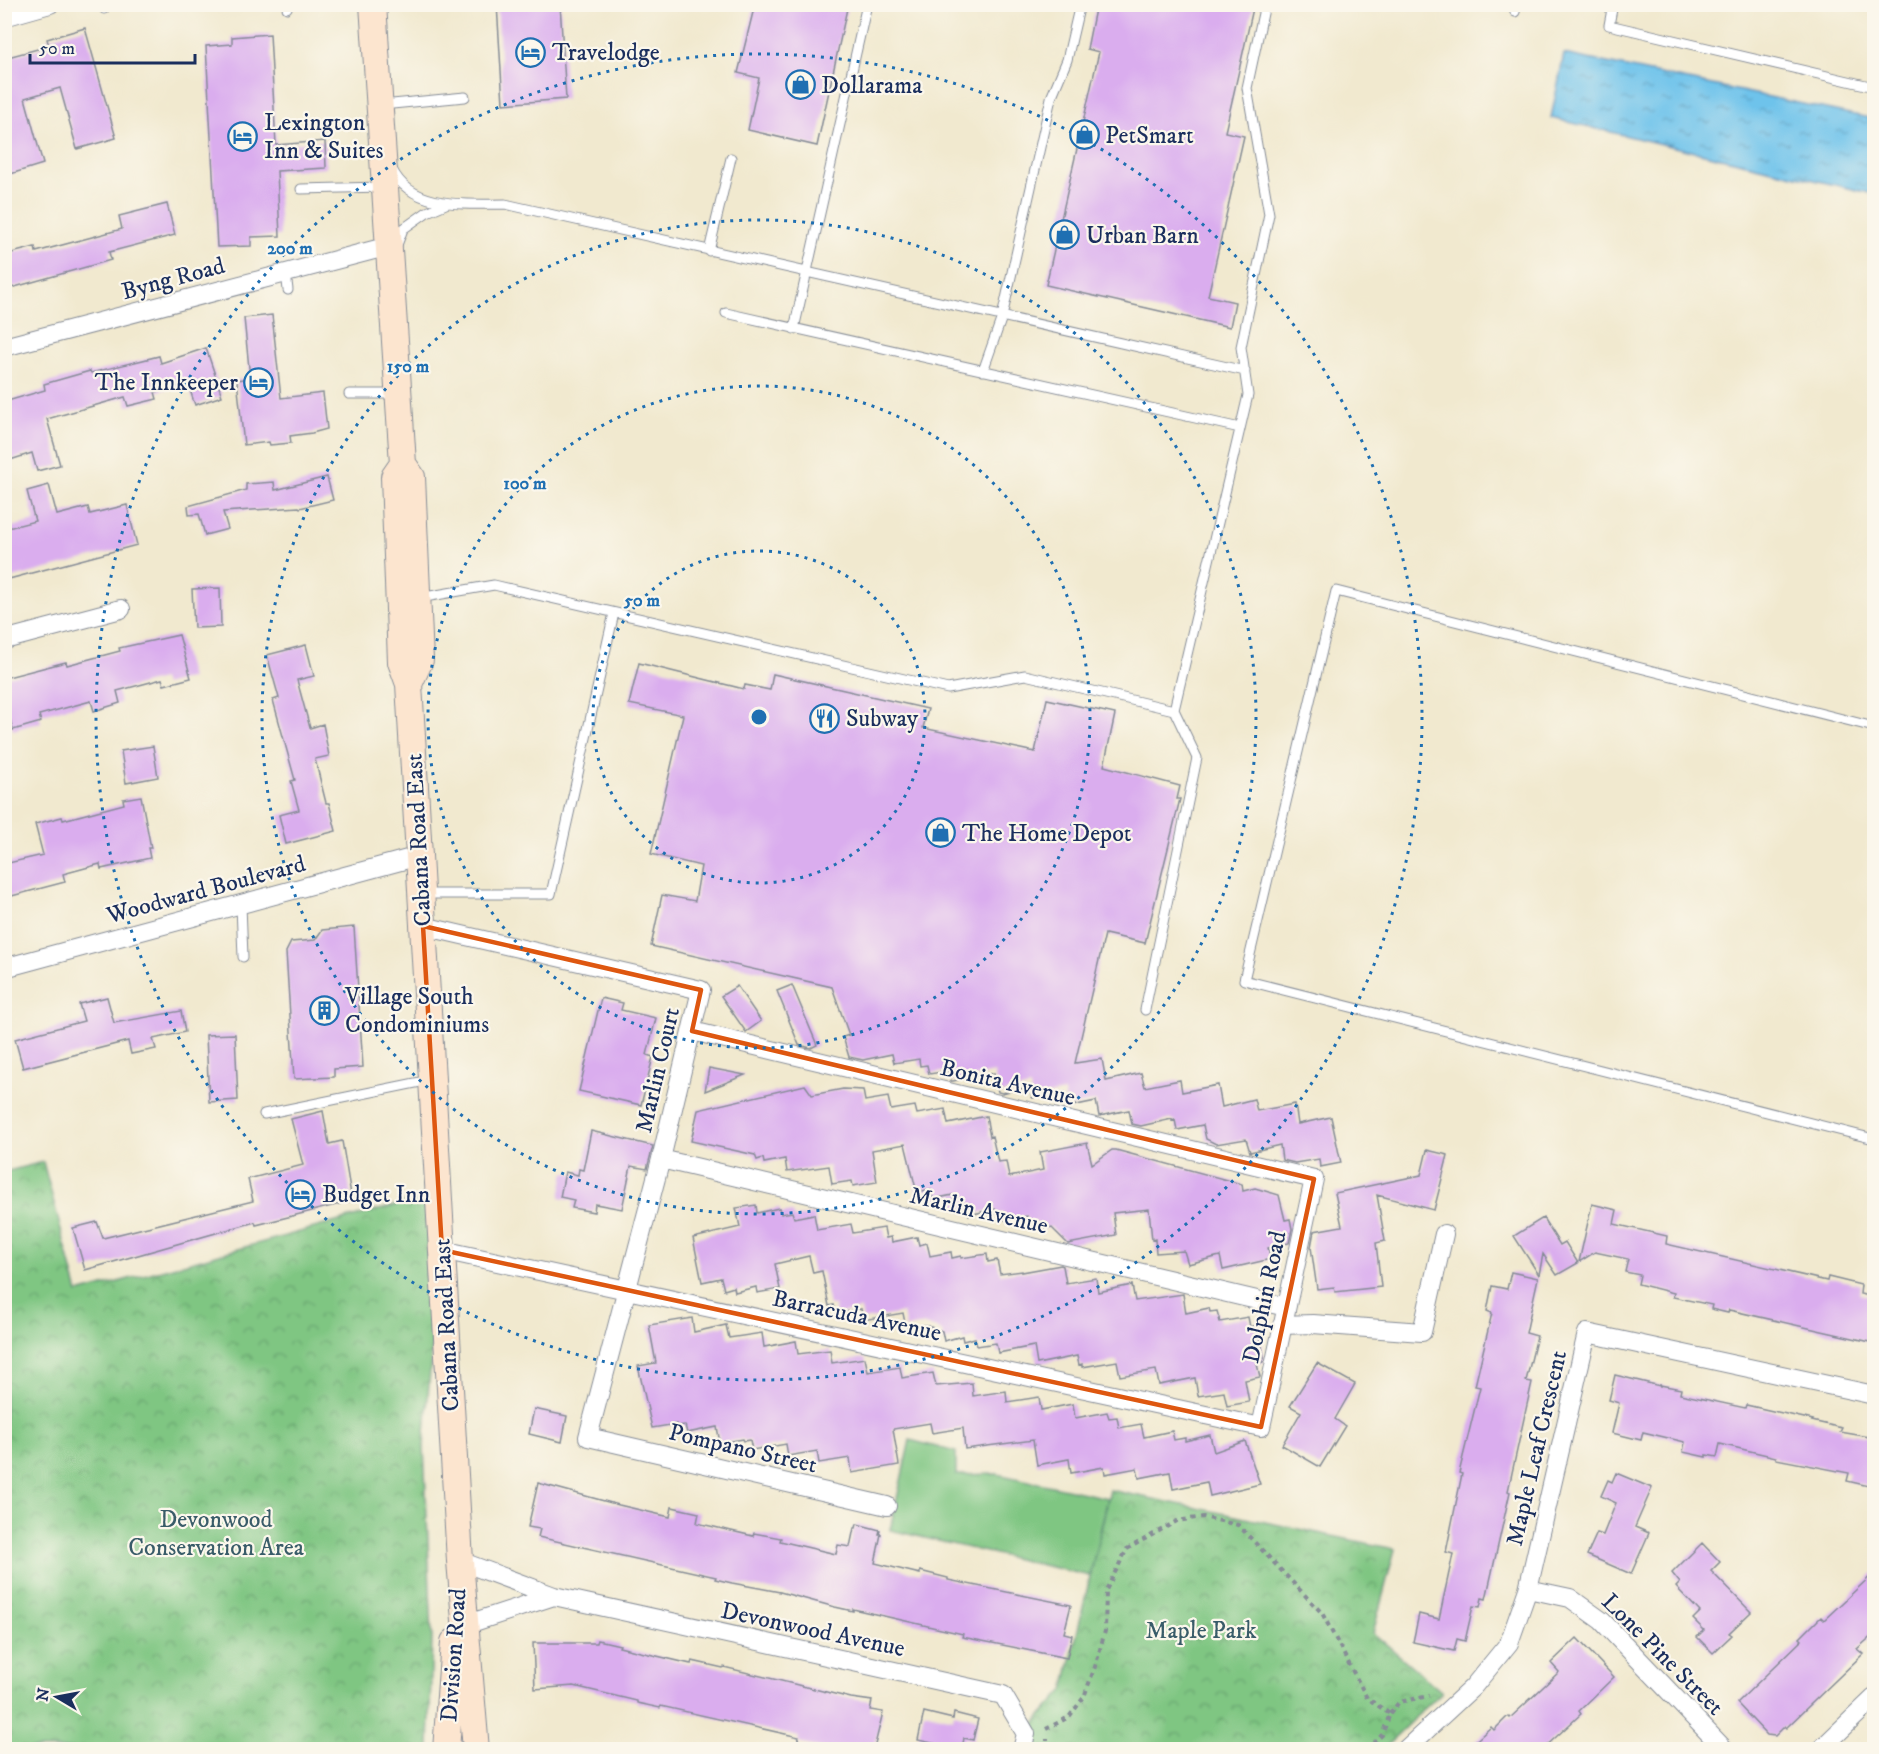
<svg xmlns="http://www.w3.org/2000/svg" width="1879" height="1754" font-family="'IM FELL DW Pica',serif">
  <defs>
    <pattern id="park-crowns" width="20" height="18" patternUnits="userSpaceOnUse" patternTransform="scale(1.5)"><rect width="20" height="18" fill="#7fc682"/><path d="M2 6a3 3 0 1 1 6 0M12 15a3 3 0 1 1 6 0" fill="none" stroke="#67a16e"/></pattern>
    <pattern id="water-ripples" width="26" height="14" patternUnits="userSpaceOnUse" patternTransform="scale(1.5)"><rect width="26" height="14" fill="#6ec3eb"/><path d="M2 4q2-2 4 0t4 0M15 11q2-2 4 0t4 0" fill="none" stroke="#5a9fc2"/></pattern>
  </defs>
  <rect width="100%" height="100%" fill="#fbf7ec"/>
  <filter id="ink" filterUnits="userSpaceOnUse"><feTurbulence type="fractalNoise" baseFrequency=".0167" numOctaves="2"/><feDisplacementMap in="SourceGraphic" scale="12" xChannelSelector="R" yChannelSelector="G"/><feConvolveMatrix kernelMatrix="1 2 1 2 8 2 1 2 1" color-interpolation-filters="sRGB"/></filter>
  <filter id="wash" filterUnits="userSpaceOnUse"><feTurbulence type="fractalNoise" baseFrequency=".008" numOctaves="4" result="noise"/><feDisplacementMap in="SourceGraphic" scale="24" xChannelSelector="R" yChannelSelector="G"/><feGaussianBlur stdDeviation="1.35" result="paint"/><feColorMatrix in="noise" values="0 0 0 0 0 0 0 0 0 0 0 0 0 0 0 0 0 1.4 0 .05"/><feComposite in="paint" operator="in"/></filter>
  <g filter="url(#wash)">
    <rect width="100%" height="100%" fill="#f1e9cf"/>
    <path fill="#7fc682" stroke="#4d7a70" stroke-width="1.5" d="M910 1440 956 1452V1475L997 1474 1108 1498 1090 1576 890 1530Z"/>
    <path fill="url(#park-crowns)" stroke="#4d7a70" stroke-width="1.5" d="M43 1162 78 1293 430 1196 434 1321 424 1446 432 1637 429 1749H5L4 1172Z
      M1110 1490 1395 1549 1373 1633 1442 1692 1382 1749H1034L1037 1733 1035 1723 1064 1690Z"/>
    <path fill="url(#water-ripples)" stroke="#4479a4" stroke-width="1.5" d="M1564 54 1874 119V194L1551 118Z"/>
    <g id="blocks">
      <path fill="#daadee" d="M497 4H560L566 99 503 104Z
        M755 4H848L817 146 748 130 759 78 738 73Z
        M1096 4H1254L1225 132 1244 136 1208 296 1235 302 1230 327 1046 285 1099 52 1087 49Z
        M85 28 116 138 77 149 60 88 25 98 43 164 4 176V58L49 46 47 39Z
        M270 34 276 145 325 141 326 168 277 171 280 236 251 237V246L217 247 206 46 232 44V37Z
        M167 204 175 235 109 252 111 260 4 290V255L35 247 36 252 122 229 119 216Z
        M272 315 281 398 323 393 327 429 312 433 290 436 291 443 270 445 269 442 244 445 237 380 250 378 244 318Z
        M206 348 222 396 195 405 188 384 155 392 157 399 128 406 125 397 47 419 60 465 37 471 32 453 4 462V402L45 390 44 384 90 371 91 373 159 356 161 363Z
        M327 477 333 500 300 508 299 507 223 512 228 529 205 535 199 514 189 515 188 506 246 490V484L274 482 275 490Z
        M49 485 57 515 88 507 90 514 127 505 137 545 9 579 8 574 4 575V529L35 521 27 491Z
        M220 588 221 627 194 628 192 589Z
        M179 635 191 678 164 685 162 679 117 691 120 703 94 711 91 701 39 715 41 722 13 730 4 697V678L66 662 67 665 120 651 119 648Z
        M306 645 314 676 297 680 310 728 323 724 329 756 315 759 326 803H329L336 831 286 844 279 815 299 810 291 781 295 780 273 700 279 698 267 655Z
        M639 663 744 689 745 685 770 690 773 674 928 709 923 728 1035 752 1047 699 1115 714 1104 766 1180 786 1177 799H1180L1145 943 1105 934 1075 1063 1102 1059 1106 1081 1141 1073 1145 1087 1180 1080 1182 1092 1218 1085 1222 1107 1254 1099 1257 1111 1295 1104 1298 1124 1331 1117 1341 1163 1320 1167 1319 1159 1295 1163 1282 1160 1280 1145 1250 1152 1246 1139 1216 1144 1206 1139 1203 1125 1177 1130 1175 1120 1172 1121V1119L1141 1126 1132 1124 1129 1110 1099 1116 1096 1101 1067 1107 1064 1092 1032 1098 1030 1087 1002 1093 998 1092 994 1073 953 1081H951L949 1071 929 1074 927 1065 920 1066 919 1059 894 1063 892 1054 863 1060 849 1057 843 1037 849 1035 832 987 651 946 662 895 695 901 701 866 651 854 683 715 629 704Z
        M153 746 158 777 126 783 121 751Z
        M141 796 151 848H148L150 858 101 869 100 864 63 874 65 882 4 898V864L43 855 35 824 62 817 63 820 124 804 123 799Z
        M354 927 363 1067 334 1069V1077L294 1079 286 952 291 942 315 940 322 930Z
        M792 985 817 1045 811 1048 799 1045 777 991Z
        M737 986 761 1021 746 1032 721 996Z
        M107 997 114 1023 181 1011 185 1032 153 1039 156 1049 131 1054 128 1041 23 1068 15 1039 84 1021 79 1004Z
        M601 998 623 1003 621 1010 656 1018 647 1055 653 1057 641 1105 579 1091Z
        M235 1034 238 1100 209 1102 206 1035Z
        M709 1068 745 1075 705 1091Z
        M805 1085 812 1095 843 1089 863 1090 865 1101 888 1097 891 1110 915 1106 917 1114 945 1109 948 1124 986 1116 990 1137 992 1136 998 1162 1006 1161 1009 1177 1043 1170 1040 1152 1087 1143 1092 1164 1112 1150H1116L1242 1184 1243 1191 1255 1188 1279 1195 1285 1220 1290 1219 1292 1229 1289 1243 1268 1248 1271 1259 1223 1270 1220 1256 1188 1264 1184 1251 1156 1253 1155 1239 1152 1240 1149 1209 1113 1213 1116 1235 1068 1244 1051 1227 1037 1230 1036 1221 1029 1223 1027 1216 1005 1220 1004 1213 996 1214 995 1209 969 1215 968 1208 956 1210 953 1195 933 1199 931 1190 917 1193 905 1144 872 1150 877 1182 853 1186 852 1181 832 1184 829 1166 787 1172 785 1159 764 1163 763 1158 757 1160 755 1155 691 1141 698 1110Z
        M323 1111 329 1144 342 1141 352 1201 256 1225 255 1222 85 1270 73 1228 97 1222 103 1238 253 1201 248 1179 303 1165 291 1119Z
        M591 1131 653 1146 647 1169 631 1166 622 1209 595 1204 594 1212 572 1208 574 1200 560 1197 565 1172 578 1175 579 1169 583 1170Z
        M1427 1150 1448 1155 1434 1210 1377 1195 1385 1241 1376 1243 1381 1287 1335 1292 1334 1287 1317 1289 1311 1247 1314 1231 1342 1226 1335 1193 1421 1175Z
        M1592 1204 1617 1210 1614 1224 1667 1236 1666 1244 1827 1281 1828 1277 1861 1285 1860 1294 1875 1297V1343L1729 1310 1728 1313 1711 1309 1712 1305 1673 1297 1674 1293 1638 1284 1640 1275 1625 1272 1628 1259 1595 1252 1579 1262Z
        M756 1205 757 1213 779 1208 781 1214 792 1212 794 1218 814 1214 817 1230 851 1224 853 1233 884 1228 886 1238 891 1237 892 1242 917 1237 919 1245 927 1243 930 1256 951 1252 952 1258 961 1256V1258L987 1254 988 1262 997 1260 1000 1274 1022 1271V1272L1061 1265 1063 1266 1066 1283 1096 1278 1098 1292 1132 1285 1135 1301 1183 1294 1186 1313 1209 1308 1210 1312 1217 1311 1220 1322 1248 1317 1250 1327 1258 1325 1264 1358 1263 1362 1257 1364 1260 1377 1245 1380 1249 1402 1227 1406 1224 1392 1198 1396 1195 1378 1159 1385 1156 1370 1120 1376 1117 1361 1082 1367V1364L1079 1365 1077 1356 1037 1364 1034 1346 998 1353 996 1343 977 1346 975 1338 963 1341 962 1336 944 1341 942 1331 925 1325 906 1328 903 1313 863 1320 861 1309 836 1314 834 1305 829 1306 822 1271 813 1273 809 1256 775 1264 780 1289 757 1293 756 1287 735 1292 734 1287 724 1290 721 1278 702 1282 693 1238 740 1227 736 1208Z
        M1543 1218 1560 1245 1565 1242 1578 1263 1557 1275 1543 1254 1539 1275 1514 1236Z
        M1511 1272 1538 1278 1526 1333 1537 1336 1526 1381 1532 1382 1508 1491 1510 1492 1486 1599 1482 1598 1480 1607 1473 1606 1465 1641 1457 1639 1454 1651 1413 1642 1419 1614 1439 1619 1453 1554 1446 1552 1462 1474 1459 1473 1480 1387 1475 1386 1492 1313 1487 1311 1492 1286 1507 1289Z
        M692 1318 694 1332 726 1325 729 1338 762 1333 764 1347 796 1341 798 1354 830 1350 832 1363 865 1358 868 1372 900 1367 902 1378 933 1373 936 1386 972 1383 973 1396 1006 1391 1007 1402 1039 1397 1041 1410 1073 1404 1075 1418 1107 1412 1109 1418 1117 1417 1119 1428 1141 1424 1144 1437 1172 1431 1174 1440 1185 1438V1441L1210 1435 1214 1452 1245 1441 1260 1484 1210 1496 1207 1482 1173 1489 1170 1472 1139 1478 1137 1468 1105 1474 1104 1467 1071 1473 1069 1459 1037 1465 1033 1440 965 1449 963 1428 932 1433 930 1423 893 1429 899 1465 852 1473 850 1458 819 1463 817 1451 788 1456 786 1444 752 1450 750 1440 744 1441 743 1439 720 1443 717 1427 687 1433 685 1425 677 1426 676 1424 652 1428 638 1366 656 1363 649 1325Z
        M1317 1363 1355 1384 1335 1419 1345 1426 1320 1467 1282 1445 1301 1412 1290 1406Z
        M1615 1375 1660 1386V1385L1681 1389 1680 1394 1745 1408 1746 1405 1813 1420 1812 1421 1842 1428 1840 1432 1875 1438V1480H1870L1869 1486 1847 1481 1849 1473 1776 1459V1457L1720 1444 1717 1457 1706 1455V1457L1683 1452 1685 1442 1643 1432 1641 1440 1612 1433 1619 1403 1609 1400Z
        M534 1409 567 1416 562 1442 529 1434Z
        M1616 1473 1652 1488 1635 1527 1649 1533 1631 1574 1587 1555 1597 1533 1603 1535 1616 1503 1601 1496 1608 1480 1612 1482Z
        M538 1483 619 1505 670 1517 672 1507 699 1513 697 1523 753 1536 754 1533 781 1538 780 1541 836 1554 838 1545 850 1547 854 1528H856L857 1524 880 1530 879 1534H881L875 1563 920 1574V1571L948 1578V1580L1071 1605 1064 1633 1072 1635 1067 1658 962 1637 963 1634 853 1609V1611L835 1607 780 1592 732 1583 715 1579 716 1577 538 1537 540 1529 528 1527Z
        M1702 1543 1720 1562 1711 1571 1751 1612 1729 1633 1732 1635 1713 1653 1697 1637 1704 1630 1693 1619 1700 1612 1676 1587 1680 1583 1672 1573Z
        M1875 1572V1633L1857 1649 1863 1654 1786 1728 1785 1726 1775 1736 1767 1735 1737 1703 1802 1640 1800 1638 1821 1617 1824 1620Z
        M1577 1638 1614 1677 1579 1711 1581 1714 1543 1749H1467L1491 1727 1494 1730 1508 1716 1510 1718 1559 1672 1551 1663Z
        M598 1640 620 1645 619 1647 691 1664 692 1661 723 1668 724 1667 851 1698 872 1701 870 1710 883 1712 874 1749H825L798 1743 799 1737 661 1706 660 1708 637 1703V1701L574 1686 535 1689 533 1643H597Z
        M924 1712 953 1719 954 1713 978 1719 973 1740 964 1738 962 1749H960L918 1740Z"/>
    </g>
  </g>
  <g filter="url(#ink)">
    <use href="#blocks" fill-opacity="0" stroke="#868c96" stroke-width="1.5"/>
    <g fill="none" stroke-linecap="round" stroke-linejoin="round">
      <defs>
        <path id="service" d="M102 4 104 9
          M286 4 287 8
          M1613 4 1609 25 1874 87
          M1515 12 1517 4
          M382 105 465 97
          M392 169C411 210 468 204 505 204L1245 371
          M301 189 382 187
          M397 245 403 229 427 212 448 203
          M709 251 731 158
          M286 273 288 290
          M726 313 1240 428
          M794 329 867 4
          M983 371 1002 317 1051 98 1067 60 1080 4
          M349 394H396
          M419 598 494 585 948 689 1025 675 1174 710 1197 758 1145 1010
          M1174 710 1248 395 1241 347 1269 214 1247 88 1265 4
          M1874 727 1336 591 1244 980 1874 1139
          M424 894H551L614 613
          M241 905 243 957
          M264 1114 430 1080"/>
        <path id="minor" d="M4 17 50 4
          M4 347 389 246
          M4 640 121 609
          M423 926 701 990 661 1159 588 1437 887 1506
          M4 968 419 856
          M661 1159 1286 1307
          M442 1250 1261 1427 1314 1179 692 1031
          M1282 1325 1313 1324 1422 1332 1444 1234
          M460 1561 554 1596 1003 1695 1026 1734 1022 1750
          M1528 1589 1570 1598 1602 1621 1725 1750
          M465 1625 554 1596
          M1405 1750 1473 1687 1509 1643 1528 1589 1587 1333 1874 1395
          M1820 1750 1874 1698"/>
        <path id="secondary" d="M373 4 403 464 412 477 420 660 409 684
          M403 464 394 477 401 662 409 684 460 1561 476 1750
          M446 1750 454 1642"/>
      </defs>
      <use href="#service" stroke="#868c96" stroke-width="11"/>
      <use href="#minor" stroke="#868c96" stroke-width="20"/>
      <use href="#secondary" stroke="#868c96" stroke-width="28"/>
      <path stroke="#868c96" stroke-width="4" stroke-dasharray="4.5 4.5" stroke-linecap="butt" d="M1390 1714 1399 1702 1429 1696
        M1046 1729 1069 1717 1084 1697 1096 1664 1105 1631 1106 1590 1127 1549 1177 1521 1203 1517 1238 1525 1322 1613 1367 1698 1390 1714 1382 1735 1366 1750
        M1047 1750V1739"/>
      <use href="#service" stroke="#fff" stroke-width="9"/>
      <use href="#minor" stroke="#fff" stroke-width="18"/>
      <use href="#secondary" stroke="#fce5cf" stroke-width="26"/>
    </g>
  </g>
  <path fill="none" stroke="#de5710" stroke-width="4.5" stroke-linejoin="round" d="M423 926 701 990 692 1031 1314 1179 1261 1427 442 1250Z"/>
  <g fill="none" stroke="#1f6fb2" stroke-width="3" stroke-dasharray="3 6">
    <circle cx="759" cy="717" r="166"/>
    <circle cx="759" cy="717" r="331"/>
    <circle cx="759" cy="717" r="497"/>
    <circle cx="759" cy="717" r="663"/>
  </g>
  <defs>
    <symbol id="hotel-ring" viewBox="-11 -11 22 22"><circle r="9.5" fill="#fbf7ec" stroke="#1f6fb2" stroke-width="1.5"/><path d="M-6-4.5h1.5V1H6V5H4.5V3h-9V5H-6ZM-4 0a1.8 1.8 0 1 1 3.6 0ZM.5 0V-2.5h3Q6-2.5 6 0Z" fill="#1f6fb2"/></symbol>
    <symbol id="shop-ring" viewBox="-11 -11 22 22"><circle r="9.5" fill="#fbf7ec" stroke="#1f6fb2" stroke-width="1.5"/><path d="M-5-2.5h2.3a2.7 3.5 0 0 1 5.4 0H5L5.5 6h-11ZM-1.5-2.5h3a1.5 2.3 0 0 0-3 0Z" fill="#1f6fb2"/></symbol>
    <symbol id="restaurant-ring" viewBox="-11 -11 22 22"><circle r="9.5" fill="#fbf7ec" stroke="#1f6fb2" stroke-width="1.5"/><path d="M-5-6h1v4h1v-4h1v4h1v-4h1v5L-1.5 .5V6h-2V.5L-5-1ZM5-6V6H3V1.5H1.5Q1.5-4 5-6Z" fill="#1f6fb2"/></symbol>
    <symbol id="building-ring" viewBox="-11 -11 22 22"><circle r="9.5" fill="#fbf7ec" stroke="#1f6fb2" stroke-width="1.5"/><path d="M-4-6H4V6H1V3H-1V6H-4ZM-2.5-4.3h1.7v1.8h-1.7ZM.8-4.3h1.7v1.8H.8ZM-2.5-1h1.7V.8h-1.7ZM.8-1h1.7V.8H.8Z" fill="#1f6fb2"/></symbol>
  </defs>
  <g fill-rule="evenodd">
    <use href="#hotel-ring" x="514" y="36" width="33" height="33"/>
    <use href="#shop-ring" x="784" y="68" width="33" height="33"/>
    <use href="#shop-ring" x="1068" y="118" width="33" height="33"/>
    <use href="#hotel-ring" x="226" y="120" width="33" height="33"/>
    <use href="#shop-ring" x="1048" y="218" width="33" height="33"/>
    <use href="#hotel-ring" x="242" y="366" width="33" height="33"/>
    <use href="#restaurant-ring" x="808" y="702" width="33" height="33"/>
    <use href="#shop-ring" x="924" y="816" width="33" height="33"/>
    <use href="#building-ring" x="308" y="994" width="33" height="33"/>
    <use href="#hotel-ring" x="284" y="1178" width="33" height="33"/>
  </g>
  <g text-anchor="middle" stroke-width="4.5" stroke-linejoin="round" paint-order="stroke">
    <g font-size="24" fill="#1b2f5e" stroke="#fbf7ec" text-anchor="start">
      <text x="552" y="60">Travelodge</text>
      <text x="821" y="93">Dollarama</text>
      <text x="264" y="130">Lexington<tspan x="264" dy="28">Inn &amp; Suites</tspan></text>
      <text x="1105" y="143">PetSmart</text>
      <text x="1086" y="243">Urban Barn</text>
      <text x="238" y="390" text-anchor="end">The Innkeeper</text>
      <text x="846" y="726">Subway</text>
      <text x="962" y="841">The Home Depot</text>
      <text x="345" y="1004">Village South<tspan x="345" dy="28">Condominiums</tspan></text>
      <text x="322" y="1202">Budget Inn</text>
    </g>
    <g font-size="24" fill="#1b2f5e" stroke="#fbf7ec">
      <text transform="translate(173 278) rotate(-15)" y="8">Byng Road</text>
      <text transform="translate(418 840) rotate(-93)" y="8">Cabana Road East</text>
      <text transform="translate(206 889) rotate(-15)" y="8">Woodward Boulevard</text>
      <text transform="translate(657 1070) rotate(-77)" y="8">Marlin Court</text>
      <text transform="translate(1008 1082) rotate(13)" y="8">Bonita Avenue</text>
      <text transform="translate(979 1210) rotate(13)" y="8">Marlin Avenue</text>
      <text transform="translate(1264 1297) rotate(-78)" y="8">Dolphin Road</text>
      <text transform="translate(857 1315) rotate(12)" y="8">Barracuda Avenue</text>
      <text transform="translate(446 1325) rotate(-93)" y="8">Cabana Road East</text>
      <text transform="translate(743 1448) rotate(13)" y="8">Pompano Street</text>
      <text transform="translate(1536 1448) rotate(-77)" y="8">Maple Leaf Crescent</text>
      <text transform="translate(813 1629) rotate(12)" y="8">Devonwood Avenue</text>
      <text transform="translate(1663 1654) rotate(45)" y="8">Lone Pine Street</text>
      <text transform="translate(453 1655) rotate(-86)" y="8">Division Road</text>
    </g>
    <g font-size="24" fill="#395c69" stroke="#fbf7ec">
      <text x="216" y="1527">Devonwood<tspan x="216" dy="28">Conservation Area</tspan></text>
      <text x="1201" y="1638">Maple Park</text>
    </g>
  </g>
  <circle cx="759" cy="717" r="9" fill="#1f6fb2" stroke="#fbf7ec" stroke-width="3"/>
  <g font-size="18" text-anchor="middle" font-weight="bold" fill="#1f6fb2" stroke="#fbf7ec" stroke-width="4.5" stroke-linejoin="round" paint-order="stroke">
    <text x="290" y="254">200 m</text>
    <text x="408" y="372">150 m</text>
    <text x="525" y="489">100 m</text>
    <text x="642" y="606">50 m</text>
  </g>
  <rect width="1879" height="1754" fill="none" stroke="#fbf7ec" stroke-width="24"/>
  <g transform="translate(57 1697) rotate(280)" stroke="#fbf7ec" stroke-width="4.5" paint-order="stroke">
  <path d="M0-4.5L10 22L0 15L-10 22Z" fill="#1b2f5e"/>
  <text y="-9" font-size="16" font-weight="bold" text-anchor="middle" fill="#1b2f5e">N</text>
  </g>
  <path d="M30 54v9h165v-9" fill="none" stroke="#1b2f5e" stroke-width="3"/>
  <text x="39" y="54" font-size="18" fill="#1b2f5e" stroke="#fbf7ec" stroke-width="4.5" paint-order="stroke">50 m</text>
</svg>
